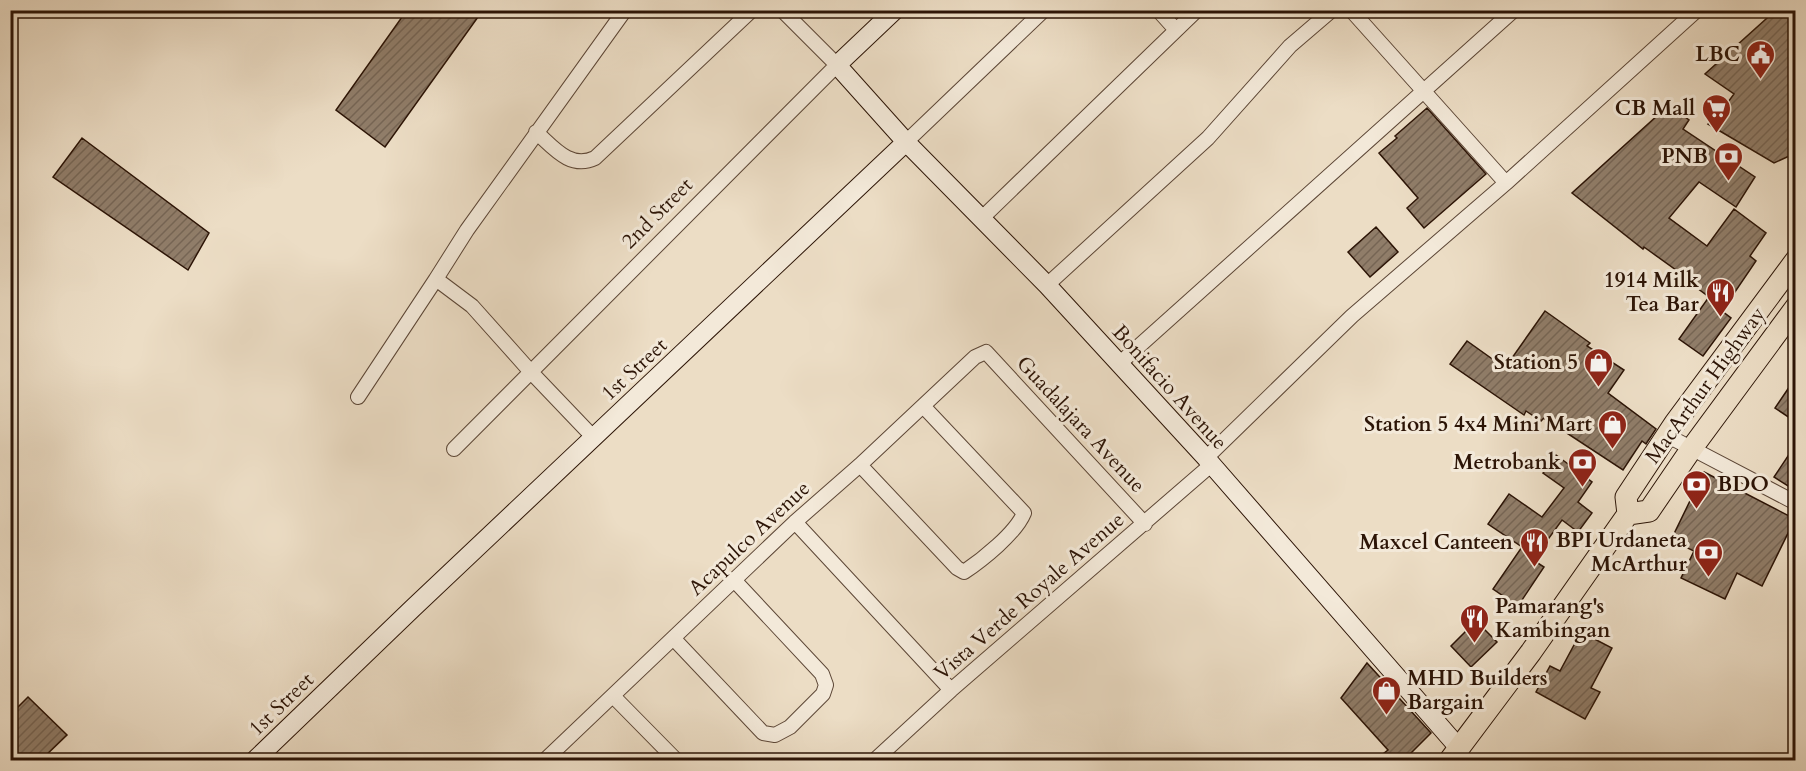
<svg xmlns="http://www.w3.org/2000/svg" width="1806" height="771" font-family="Cardo,serif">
  <defs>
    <pattern id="building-hatch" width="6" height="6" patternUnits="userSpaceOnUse" patternTransform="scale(1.5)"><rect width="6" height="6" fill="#907d69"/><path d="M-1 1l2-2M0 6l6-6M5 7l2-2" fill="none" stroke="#766554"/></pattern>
  </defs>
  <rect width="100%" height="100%" fill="#ecddc5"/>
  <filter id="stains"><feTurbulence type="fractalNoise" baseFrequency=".00333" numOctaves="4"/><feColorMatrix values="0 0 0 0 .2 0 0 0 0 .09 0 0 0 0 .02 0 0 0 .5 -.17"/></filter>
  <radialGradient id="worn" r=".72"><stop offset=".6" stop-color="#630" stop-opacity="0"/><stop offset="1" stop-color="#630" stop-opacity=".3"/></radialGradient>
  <path fill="url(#building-hatch)" stroke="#2c1406" stroke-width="1.5" d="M407 10H483L385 147 336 110Z
    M1776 10H1796V153L1774 163 1708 124 1720 113 1734 94 1705 74Z
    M1669 105 1689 120 1683 129 1755 177 1736 207 1699 182 1669 218 1707 246 1734 209 1766 233 1750 256 1756 261 1722 311 1731 318 1703 356 1679 339 1709 297 1693 285 1694 283 1644 247 1643 249 1572 193Z
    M1427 108 1486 174 1424 228 1407 208 1418 198 1379 153 1397 138 1395 136Z
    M82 138 209 233 188 270 53 177Z
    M1376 227 1398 252 1370 277 1348 252Z
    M1545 311 1590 343 1587 346 1624 370 1608 393 1656 429 1646 444 1642 441 1623 470 1544 418 1541 421 1526 411 1524 415 1450 364 1467 341 1505 368Z
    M1796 377V422L1775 408Z
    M1796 444V491L1774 477Z
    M1556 455 1592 482 1578 502 1592 513 1578 532 1562 520 1533 560 1544 567 1518 606 1493 589 1522 547 1488 524 1509 494 1542 517 1564 488 1543 473Z
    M1704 472 1795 519 1762 586 1737 573 1725 599 1681 578 1694 551 1671 540Z
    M1476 621 1497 642 1471 667 1451 646Z
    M1581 632 1612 648 1591 688 1600 692 1585 719 1536 692 1550 666 1560 671Z
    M1367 663 1431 733 1404 760H1375L1388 750 1341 698Z
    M28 697 67 735 41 760H10V715Z"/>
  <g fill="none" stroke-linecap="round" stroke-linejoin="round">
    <defs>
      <path id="street" d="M1158 10 1176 30
        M1351 10 1506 183
        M536 132C553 147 570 170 595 158L752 10
        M906 142 1044 10
        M981 219 1197 10
        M1047 285 1208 138 1290 46 1332 10
        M1119 364 1514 10
        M358 397 436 279
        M1668 436 1796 503
        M594 438 530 371 472 306 436 279 467 230 625 10
        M454 449 837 65 782 10
        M1206 458 1352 316 1506 183 1697 10
        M860 465 957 568 964 572C982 560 1016 533 1024 513L923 406
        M795 522 951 690
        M674 639 763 733 775 735 790 727 823 694 826 685 822 674 734 580
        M613 696 676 760
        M545 760 795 522 860 465 975 357 986 352 1145 524
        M875 760 951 690 1211 465"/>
      <path id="secondary" d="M895 10 837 65 906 142 1047 285 1206 458 1459 748
        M255 760 413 608 906 142"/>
      <path id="primary" d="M1628 514 1649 511 1692 448 1796 307
        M1450 760 1531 652 1628 514 1626 497 1675 423 1796 260"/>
    </defs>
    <use href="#street" stroke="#5c4636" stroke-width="16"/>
    <use href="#secondary" stroke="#2c1406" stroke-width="20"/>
    <use href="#primary" stroke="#2c1406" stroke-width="23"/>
    <use href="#street" stroke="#f3e9d9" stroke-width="14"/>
    <use href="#secondary" stroke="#f3e9d9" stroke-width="18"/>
    <use href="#primary" stroke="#ecddc5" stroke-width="21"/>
  </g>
  <defs>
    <symbol id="civic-pin" viewBox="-11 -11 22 30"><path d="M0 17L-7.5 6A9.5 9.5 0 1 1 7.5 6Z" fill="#8f2418" stroke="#f3e9d9"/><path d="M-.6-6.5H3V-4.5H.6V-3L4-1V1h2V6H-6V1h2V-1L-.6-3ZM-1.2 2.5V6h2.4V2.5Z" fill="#fff"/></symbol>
    <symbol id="supermarket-pin" viewBox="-11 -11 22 30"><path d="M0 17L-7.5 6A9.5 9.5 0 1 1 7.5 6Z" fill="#8f2418" stroke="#f3e9d9"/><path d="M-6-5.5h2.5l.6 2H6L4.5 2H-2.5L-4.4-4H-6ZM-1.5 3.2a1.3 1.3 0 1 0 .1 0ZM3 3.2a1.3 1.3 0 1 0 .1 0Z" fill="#fff"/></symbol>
    <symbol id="bank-pin" viewBox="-11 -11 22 30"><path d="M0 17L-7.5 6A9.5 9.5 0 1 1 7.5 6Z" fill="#8f2418" stroke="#f3e9d9"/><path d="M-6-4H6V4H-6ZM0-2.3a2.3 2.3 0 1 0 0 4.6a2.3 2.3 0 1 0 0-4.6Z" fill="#fff"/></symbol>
    <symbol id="restaurant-pin" viewBox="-11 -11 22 30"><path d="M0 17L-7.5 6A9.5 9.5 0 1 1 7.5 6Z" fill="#8f2418" stroke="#f3e9d9"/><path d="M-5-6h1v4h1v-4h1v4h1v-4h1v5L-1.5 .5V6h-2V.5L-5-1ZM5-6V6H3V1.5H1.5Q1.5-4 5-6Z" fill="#fff"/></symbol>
    <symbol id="shop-pin" viewBox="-11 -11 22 30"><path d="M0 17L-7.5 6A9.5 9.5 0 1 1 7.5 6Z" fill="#8f2418" stroke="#f3e9d9"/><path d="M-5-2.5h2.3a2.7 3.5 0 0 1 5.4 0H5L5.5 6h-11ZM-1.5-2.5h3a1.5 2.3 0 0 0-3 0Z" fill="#fff"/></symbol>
  </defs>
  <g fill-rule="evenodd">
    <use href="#civic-pin" x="1744" y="38" width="33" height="45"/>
    <use href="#supermarket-pin" x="1700" y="92" width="33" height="45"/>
    <use href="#bank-pin" x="1712" y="140" width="33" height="45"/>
    <use href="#restaurant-pin" x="1704" y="276" width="33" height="45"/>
    <use href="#shop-pin" x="1582" y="346" width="33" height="45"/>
    <use href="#shop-pin" x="1596" y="408" width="33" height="45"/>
    <use href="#bank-pin" x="1566" y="446" width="33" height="45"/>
    <use href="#bank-pin" x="1680" y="468" width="33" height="45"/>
    <use href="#restaurant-pin" x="1518" y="526" width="33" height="45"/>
    <use href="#bank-pin" x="1692" y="536" width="33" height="45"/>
    <use href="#restaurant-pin" x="1458" y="602" width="33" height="45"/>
    <use href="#shop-pin" x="1370" y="674" width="33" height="45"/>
  </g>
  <g text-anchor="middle" stroke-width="6" stroke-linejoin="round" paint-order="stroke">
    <g font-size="21" font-weight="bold" fill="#2c1406" stroke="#f3e9d9" text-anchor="end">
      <text x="1740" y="61">LBC</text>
      <text x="1695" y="115">CB Mall</text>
      <text x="1708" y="163">PNB</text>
      <text x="1699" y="287">1914 Milk<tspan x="1699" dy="24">Tea Bar</tspan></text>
      <text x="1578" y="369">Station 5</text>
      <text x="1592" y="431">Station 5 4x4 Mini Mart</text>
      <text x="1561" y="469">Metrobank</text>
      <text x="1717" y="491" text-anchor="start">BDO</text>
      <text x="1687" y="547">BPI Urdaneta<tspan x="1687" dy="24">McArthur</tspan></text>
      <text x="1513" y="549">Maxcel Canteen</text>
      <text x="1495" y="613" text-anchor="start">Pamarang's<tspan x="1495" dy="24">Kambingan</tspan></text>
      <text x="1407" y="685" text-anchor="start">MHD Builders<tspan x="1407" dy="24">Bargain</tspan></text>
    </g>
    <g font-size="21" fill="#2c1406" stroke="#f3e9d9">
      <text transform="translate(657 213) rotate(-45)" y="7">2nd Street</text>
      <text transform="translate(634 369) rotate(-43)" y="7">1st Street</text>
      <text transform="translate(1705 385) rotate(-54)" y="7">MacArthur Highway</text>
      <text transform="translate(1170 387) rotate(48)" y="7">Bonifacio Avenue</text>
      <text transform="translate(1081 424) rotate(47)" y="7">Guadalajara Avenue</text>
      <text transform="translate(749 538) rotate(-43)" y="7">Acapulco Avenue</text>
      <text transform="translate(1029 596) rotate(-41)" y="7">Vista Verde Royale Avenue</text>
      <text transform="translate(281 704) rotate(-44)" y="7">1st Street</text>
    </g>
  </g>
  <rect width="1806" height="771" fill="none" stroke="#ecddc5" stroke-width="36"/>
  <rect x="12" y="12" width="1782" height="747" fill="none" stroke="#2c1406" stroke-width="3"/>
  <rect x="18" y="18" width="1770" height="735" fill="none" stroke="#2c1406" stroke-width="1.5"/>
  <rect width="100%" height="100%" filter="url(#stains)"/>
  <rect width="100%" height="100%" fill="url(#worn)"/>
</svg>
